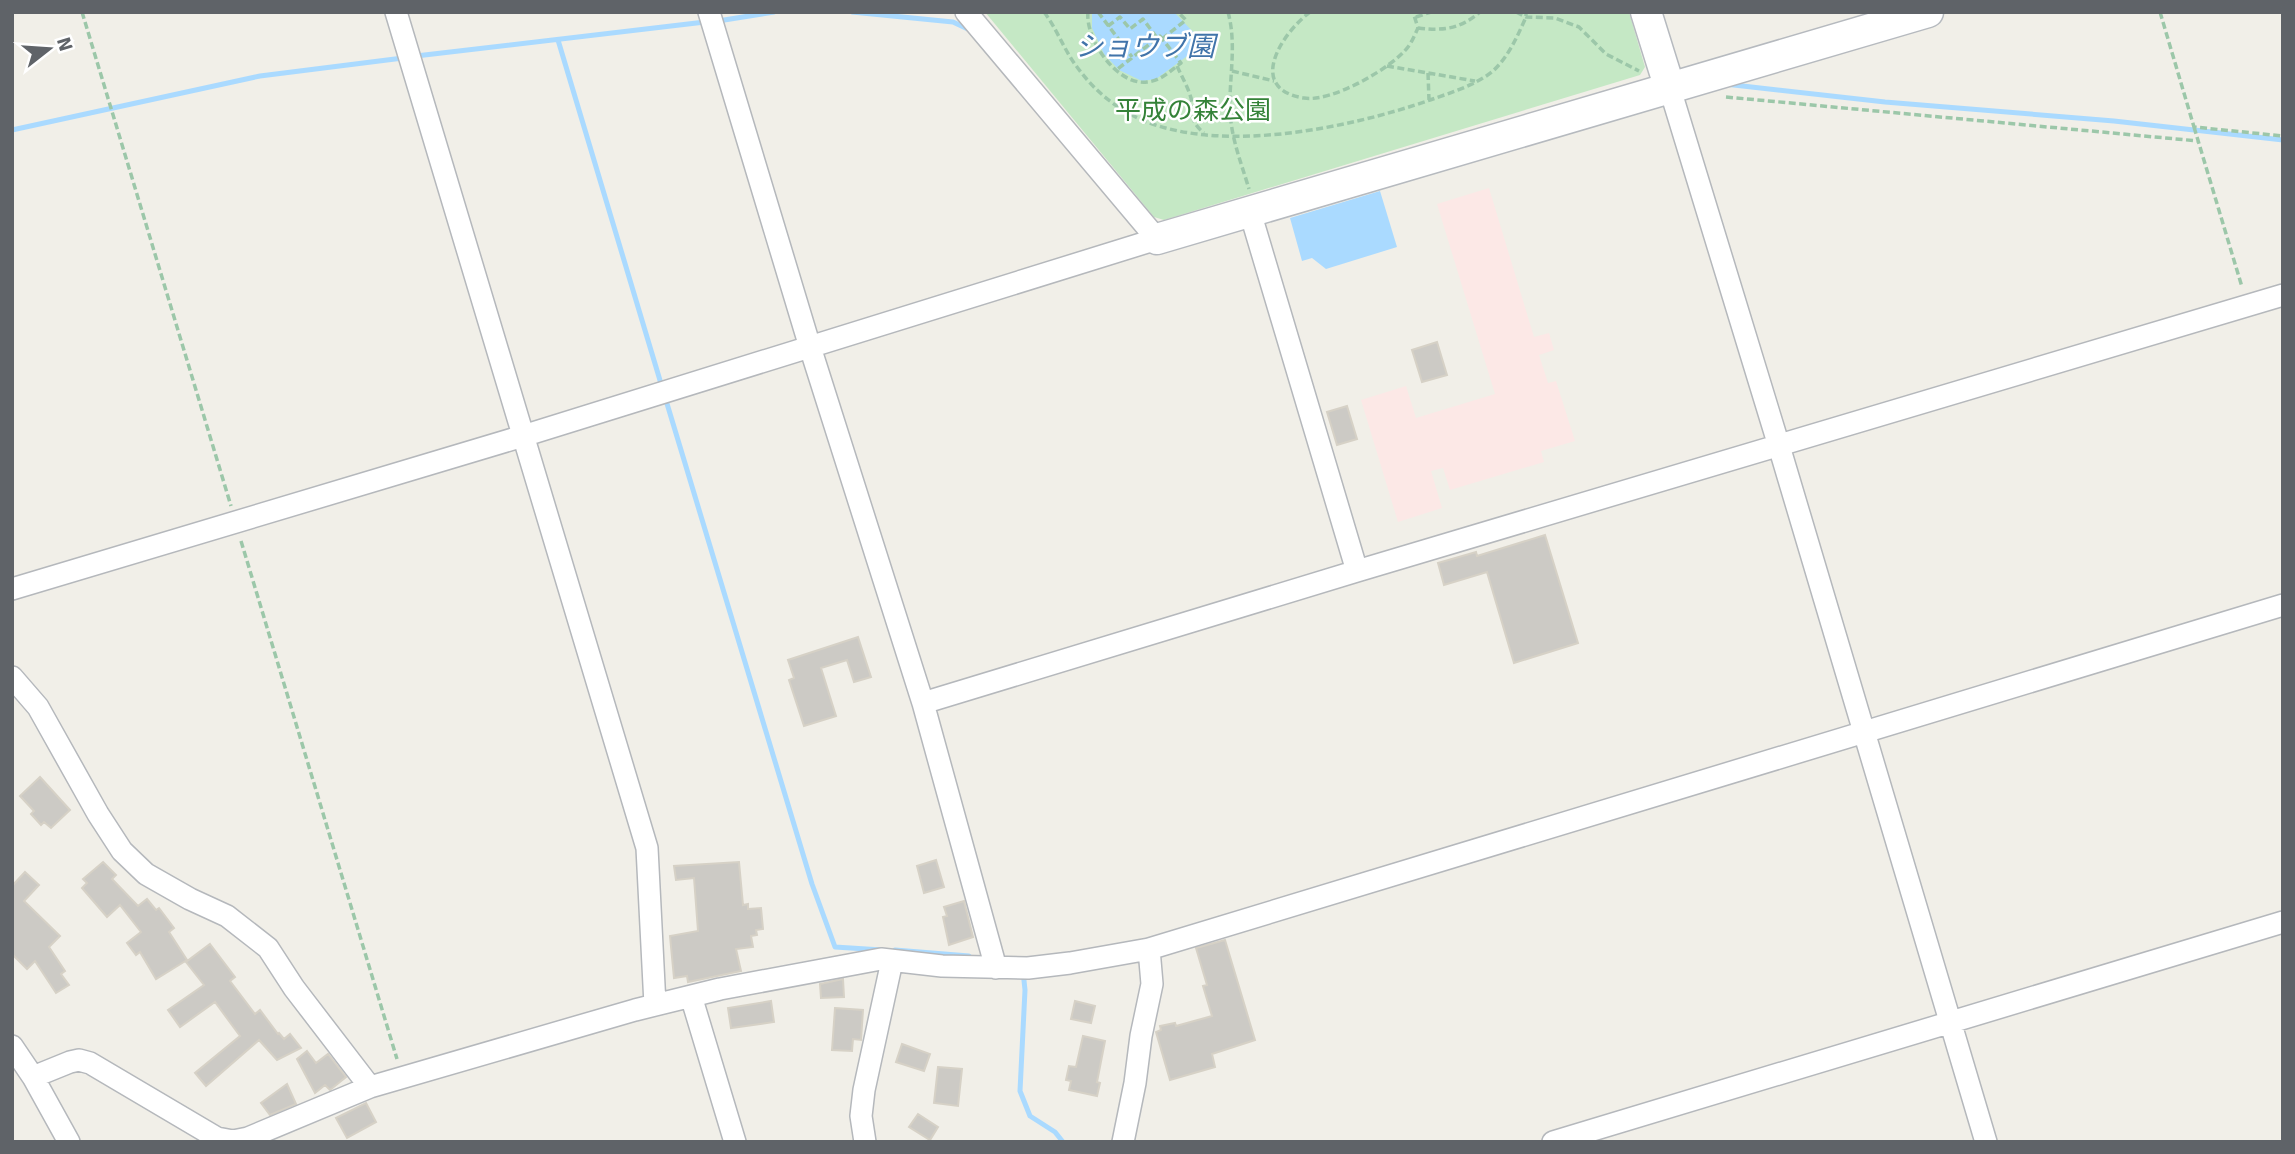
<svg xmlns="http://www.w3.org/2000/svg" width="2295" height="1154" font-family="Signika,'Noto Sans JP',sans-serif">
  <rect width="100%" height="100%" fill="#f1efe8"/>
  <path fill="#fce8e6" d="M1489 188 1534 337 1549 333 1554 350 1539 355 1548 383 1556 381 1575 441 1541 451 1544 462 1450 490 1443 468 1431 471 1442 508 1398 522 1361 400 1406 386 1416 418 1495 394 1437 204Z"/>
  <path fill="#c5e8c5" d="M985 12H1629L1645 67 1640 75 1164 220 1154 217Z"/>
  <path fill="#aadaff" d="M1092 12H1174L1197 36 1190 54 1156 79 1142 81 1119 70 1104 54 1092 28Z
    M1380 191 1397 247 1326 269 1312 258 1302 261 1290 218Z"/>
  <g fill="none" stroke-linecap="round" stroke-linejoin="round">
    <path stroke="#aadaff" stroke-width="5" d="M852 12 953 22 970 30
      M718 21 774 12
      M558 40 662 387
      M416 56 705 22
      M1725 84 1885 102 2114 121 2283 140
      M12 130 260 76 403 58
      M665 397 812 884 835 947 882 950
      M895 950 969 956
      M1023 971 1025 990 1020 1091 1030 1116 1055 1132 1063 1142"/>
  </g>
  <path fill="#cccac5" stroke="#d6d1c6" stroke-width="2" d="M1437 342 1447 375 1422 382 1412 350Z
    M1347 406 1357 439 1337 445 1327 412Z
    M1545 535 1578 643 1514 663 1487 572 1444 585 1438 563 1476 552 1477 556Z
    M858 637 871 677 854 682 847 660 821 668 836 716 804 726 789 680 794 678 788 660Z
    M40 777 70 810 51 828 44 822 41 825 31 814 34 811 20 796Z
    M936 860 944 887 924 893 917 866Z
    M103 862 116 875 112 879 138 906 147 899 156 910 159 908 174 928 169 932 187 960 156 979 140 952 136 955 127 943 141 932 120 905 107 917 82 888 87 883 83 879Z
    M739 862 743 905 748 904V909L761 908 763 929 756 930 757 935 751 936 753 947 736 949 741 971 688 982 687 976 674 978 670 936 698 931 694 878 676 880 674 866Z
    M25 872 39 885 24 901 60 936 49 947 65 971 61 974 69 985 56 993 35 961 27 969 12 954V886Z
    M964 901 973 937 949 945 943 917 947 916 944 907Z
    M1225 940 1255 1040 1212 1054 1215 1067 1170 1080 1156 1032 1161 1030 1160 1026 1175 1023 1176 1026 1212 1016 1203 986 1207 985 1196 948Z
    M210 944 235 977 230 981 255 1014 260 1010 278 1034 279 1033 284 1039 290 1034 301 1048 277 1060 259 1040 206 1086 195 1073 240 1036 215 1002 180 1027 168 1010 204 985 186 962Z
    M843 979 844 997 821 998 820 984Z
    M771 1001 774 1022 731 1028 728 1008Z
    M1075 1001 1095 1006 1091 1023 1071 1019Z
    M835 1008 863 1010 861 1040 853 1039 852 1051 832 1050Z
    M1083 1036 1105 1041 1097 1082 1100 1083 1097 1096 1069 1090 1071 1081 1066 1080 1069 1066 1076 1067Z
    M902 1044 930 1054 924 1071 896 1062Z
    M307 1051 316 1063 328 1054 346 1077 330 1090 325 1085 315 1093 297 1059Z
    M938 1067 962 1069 958 1106 934 1103Z
    M287 1084 296 1104 270 1115 261 1103Z
    M366 1103 376 1122 347 1138 336 1118Z
    M918 1114 938 1127 930 1140 909 1127Z"/>
  <g fill="none" stroke-linecap="round" stroke-linejoin="round">
    <defs>
      <path id="street" d="M396 12 647 848 655 1005
        M709 12 810 347 923 703 996 968
        M1670 89 1779 446 1986 1142
        M1250 212 1357 571
        M12 589 523 436 1157 239 966 12
        M12 677 38 707 98 814 122 851 146 874 190 899 227 916 268 948 294 988 370 1087
        M923 703 1357 571 2283 295
        M691 996 735 1142
        M12 1046 33 1077 70 1062 79 1060 90 1063 217 1138 233 1141 248 1138 370 1087 635 1010 720 989 881 959 942 966 1028 968 1070 963 1149 949 2283 605
        M33 1077 69 1142
        M865 1142 861 1116 864 1090 892 961
        M1123 1142 1135 1083 1141 1036 1152 984 1149 949
        M1553 1142 2283 922"/>
      <path id="secondary" d="M1646 12 1670 89
        M1157 239 1928 12"/>
    </defs>
    <use href="#street" stroke="#b5b8bc" stroke-width="24"/>
    <use href="#secondary" stroke="#b6babf" stroke-width="33"/>
    <path stroke="#9cc7a9" stroke-width="3.5" stroke-dasharray="7 3.5" stroke-linecap="butt" d="M82 12 231 506
      M1044 12C1057 29 1064 50 1077 67 1091 86 1107 101 1128 113 1208 158 1347 129 1430 100 1450 93 1476 85 1493 71 1509 56 1517 37 1526 17V12
      M1088 12C1085 39 1117 86 1147 82 1161 81 1170 71 1181 63L1160 36 1115 71
      M1098 12 1132 57
      M1228 12C1237 45 1229 77 1230 110 1231 138 1241 162 1249 189
      M1310 12C1281 34 1246 89 1304 98 1331 103 1392 68 1408 47 1412 42 1415 34 1418 28L1413 12
      M1516 12 1526 17 1555 18 1579 27 1606 54 1639 71
      M2160 12 2194 127 2283 136
      M1416 17 1431 12
      M1108 26 1120 17 1130 29 1143 19 1157 38
      M1418 28C1444 31 1460 29 1480 12
      M1162 39 1186 20 1178 12
      M1177 66C1182 77 1188 87 1191 98 1195 115 1188 120 1204 133
      M1387 66 1475 81
      M1232 71 1274 81
      M1428 73 1429 100
      M1726 97 2198 141
      M2194 127 2242 287
      M241 541 397 1059"/>
    <use href="#street" stroke="#fff" stroke-width="21"/>
    <use href="#secondary" stroke="#fff" stroke-width="30"/>
  </g>
  <g text-anchor="middle" stroke-width="5" stroke-linejoin="round" paint-order="stroke">
    <g font-size="26" fill="#348238" stroke="#fff">
      <text x="1193" y="119">平成の森公園</text>
    </g>
    <g font-size="28" font-style="italic" fill="#4174aa" stroke="#fff">
      <text x="1145" y="56">ショウブ園</text>
    </g>
  </g>
  <rect width="2295" height="1154" fill="none" stroke="#5f6368" stroke-width="28"/>
  <g transform="translate(49 49) rotate(73)" stroke="#ffffff" stroke-width="5" paint-order="stroke">
  <path d="M0-5L12 26L0 18L-12 26Z" fill="#5f6368"/>
  <text y="-10" font-size="19" font-weight="bold" text-anchor="middle" fill="#5f6368">N</text>
  </g>
</svg>
